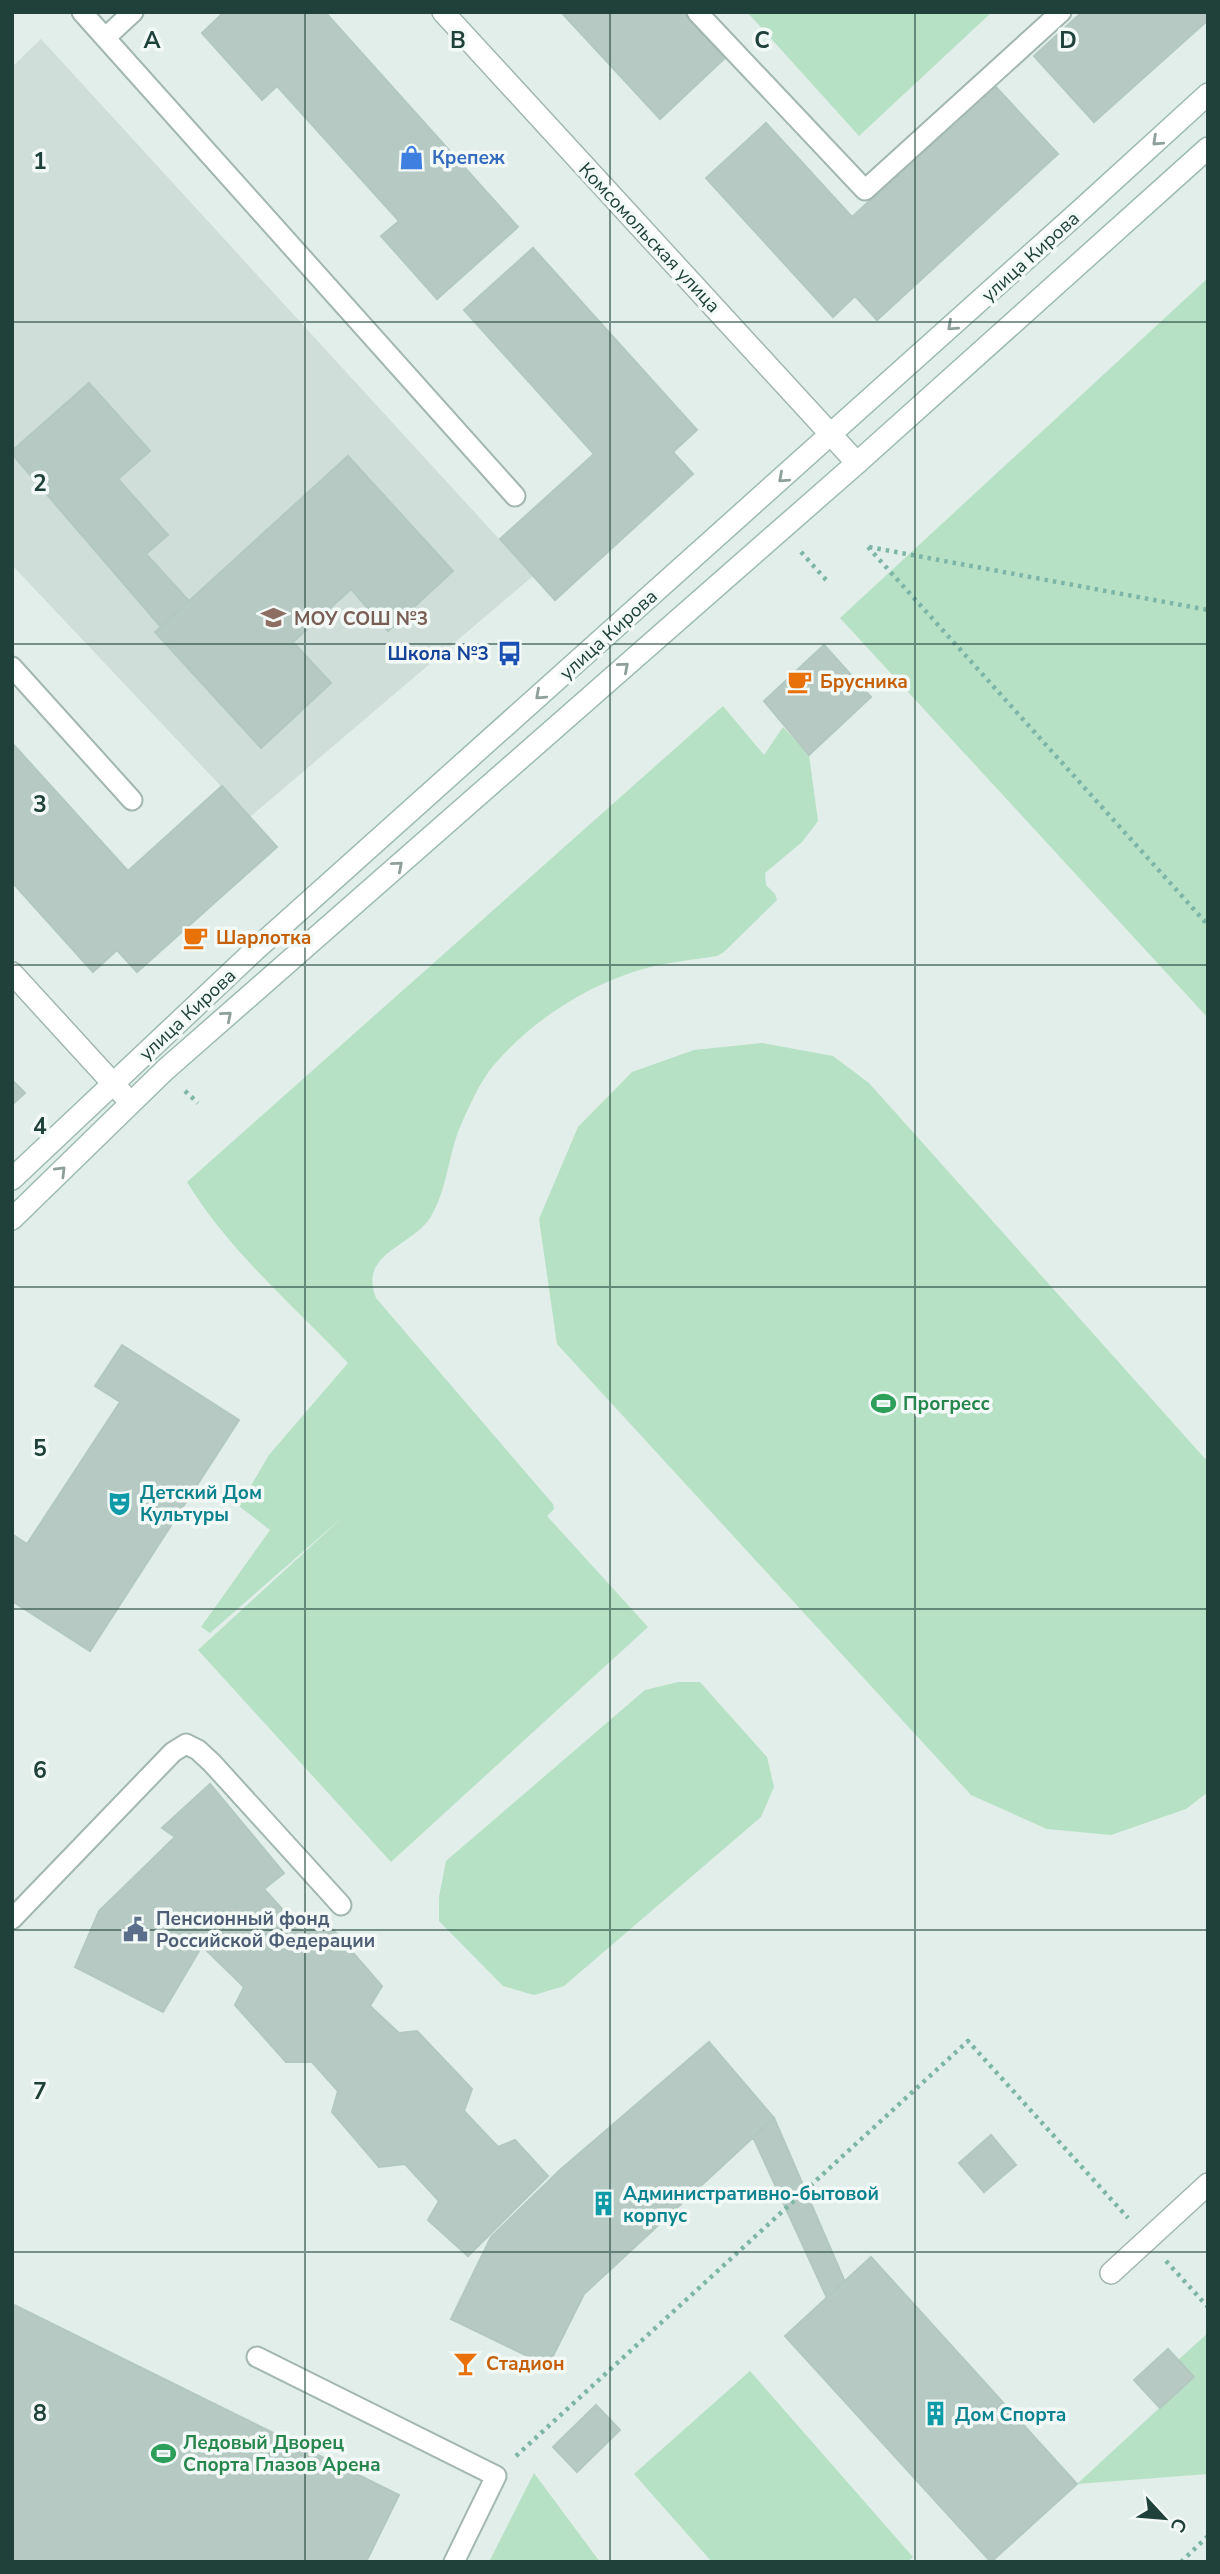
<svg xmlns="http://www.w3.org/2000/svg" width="1220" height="2574" font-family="'Nunito Sans',sans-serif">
  <rect width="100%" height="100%" fill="#e1eee9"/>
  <path fill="#cfded8" d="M41 39 533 576 250 817 12 565V67Z"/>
  <path fill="#b7e1c5" d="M747 12H992L859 136Z
    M1208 278V1018L840 618Z
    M723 706 764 755 783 727 809 755 818 821 802 842 765 873 766 885 775 894 777 900 724 952 717 956C692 960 668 962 643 969 587 985 531 1021 493 1066 479 1083 469 1107 460 1127 448 1156 447 1191 430 1218 411 1247 358 1253 376 1298L553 1504 554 1509 547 1516 648 1627 391 1862 198 1650 345 1515 210 1633 201 1627 270 1530 239 1506 269 1455 348 1363C293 1305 229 1251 187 1182Z
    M762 1043 833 1056 869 1083 1208 1462V1792L1186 1809 1111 1835 1047 1829 971 1795 557 1344 539 1219 578 1127 632 1072 694 1050Z
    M678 1682H700L767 1757 774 1787 761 1817 564 1986 534 1995 503 1986 439 1921V1897L446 1861 645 1690Z
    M1208 2333V2474L1077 2484 1193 2377 1178 2360Z
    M750 2371 913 2557 907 2562H712L634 2474Z
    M534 2473 600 2562H489Z"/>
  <path fill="#b6c9c2" stroke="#b3c8c1" stroke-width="2" d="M224 12H325L518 227 437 299 381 236 399 221 277 86 262 100 202 33Z
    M561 12H683L725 58 660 119Z
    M1082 12H1208V20L1094 122 1034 56Z
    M995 86 1058 154 877 320 855 296 833 317 706 178 766 123 852 217Z
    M533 248 697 430 673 452 693 474 555 600 500 539 594 454 464 310Z
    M89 383 150 451 118 479 168 535 146 554 189 601 161 627 12 454V451Z
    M348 456 453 571 388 631 351 589 293 642 331 683 261 748 155 632Z
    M824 645 871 697 809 755 764 701Z
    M12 743 128 871 222 786 277 847 137 972 117 950 93 972 12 882Z
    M12 1080 25 1093 12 1105Z
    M122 1345 239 1420 90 1651 12 1601V1534L27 1544 120 1402 95 1386Z
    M210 1784 284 1873 264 1889 302 1931 328 1924 382 1986 370 2006 399 2033 417 2031 472 2089 464 2111 498 2147 515 2140 548 2176 468 2256 428 2220 439 2201 405 2164 379 2167 332 2112 338 2091 312 2062H286L235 2005 244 1987 202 1946 163 2012 75 1967 99 1911 175 1837 162 1828Z
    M709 2042 774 2118 584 2294 548 2366 451 2319 491 2237 560 2170Z
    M774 2118 845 2282 827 2298 753 2137Z
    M991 2135 1016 2165 984 2192 959 2163Z
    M871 2257 1077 2484 991 2562 785 2336Z
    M12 2304 399 2495 366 2562H12Z
    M1168 2349 1194 2377 1160 2408 1134 2380Z
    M596 2405 620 2430 577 2472 553 2447Z"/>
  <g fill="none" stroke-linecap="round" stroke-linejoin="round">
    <defs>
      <path id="lane" d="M82 12 515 496
        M697 12 865 190 1061 12
        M105 38 133 12
        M12 667 132 800
        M12 1919 173 1752 186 1744 198 1750 212 1763 341 1905
        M257 2357 496 2476 454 2562"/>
      <path id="street" d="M443 12 857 463
        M12 973 130 1102
        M1111 2273 1208 2184"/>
      <path id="secondary" d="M12 1179 255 950 1083 208 1208 94
        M12 1219 165 1070 857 463 1208 148"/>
    </defs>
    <use href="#lane" stroke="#a3b7b1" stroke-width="23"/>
    <use href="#street" stroke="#a3b7b1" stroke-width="24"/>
    <use href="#secondary" stroke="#9ebbb2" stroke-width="24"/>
    <path stroke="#7db5a7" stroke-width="4.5" stroke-dasharray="3.5 5" stroke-linecap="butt" d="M868 547 1208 925
      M869 547 1208 610
      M801 552 828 582
      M185 1091 198 1103
      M1166 2261 1208 2307
      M516 2456 968 2041 1128 2218
      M1181 2562 1208 2536"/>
    <use href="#lane" stroke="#fff" stroke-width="19"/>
    <use href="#street" stroke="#fff" stroke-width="21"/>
    <use href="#secondary" stroke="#fff" stroke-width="21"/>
  </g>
  <defs><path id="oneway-chevron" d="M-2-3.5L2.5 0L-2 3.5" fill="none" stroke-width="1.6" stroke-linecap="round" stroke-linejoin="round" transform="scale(1.75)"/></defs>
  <g stroke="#8fa09c">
    <use href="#oneway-chevron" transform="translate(1157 141) rotate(137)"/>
    <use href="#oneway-chevron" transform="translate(952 326) rotate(138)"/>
    <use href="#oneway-chevron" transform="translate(783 478) rotate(138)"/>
    <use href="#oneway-chevron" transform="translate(624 667) rotate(-41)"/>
    <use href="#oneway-chevron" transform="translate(540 695) rotate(138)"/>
    <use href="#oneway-chevron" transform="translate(398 866) rotate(-41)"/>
    <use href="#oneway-chevron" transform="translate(227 1016) rotate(-41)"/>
    <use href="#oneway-chevron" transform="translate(61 1171) rotate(-45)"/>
  </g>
  <path fill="none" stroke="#1f413a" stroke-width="2" stroke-opacity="0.55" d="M305 12V2562M610 12V2562M915 12V2562M12 322H1208M12 644H1208M12 965H1208M12 1287H1208M12 1609H1208M12 1930H1208M12 2252H1208"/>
  <defs>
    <symbol id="shop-bare" viewBox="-9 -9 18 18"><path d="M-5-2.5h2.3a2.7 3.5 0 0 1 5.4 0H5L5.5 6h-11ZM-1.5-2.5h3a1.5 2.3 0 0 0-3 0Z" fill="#3f7fe0" stroke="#f2f9f6" stroke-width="2.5" paint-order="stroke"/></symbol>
    <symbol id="school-bare" viewBox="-9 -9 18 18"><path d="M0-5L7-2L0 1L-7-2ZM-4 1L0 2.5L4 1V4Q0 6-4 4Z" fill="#8d6e63" stroke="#f2f9f6" stroke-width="2.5" paint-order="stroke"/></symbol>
    <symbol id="bus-bare" viewBox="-9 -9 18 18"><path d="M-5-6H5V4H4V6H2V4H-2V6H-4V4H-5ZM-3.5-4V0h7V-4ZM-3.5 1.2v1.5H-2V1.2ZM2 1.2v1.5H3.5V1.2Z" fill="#1a4fb4" stroke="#f2f9f6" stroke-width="2.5" paint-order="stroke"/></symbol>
    <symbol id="cafe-bare" viewBox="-9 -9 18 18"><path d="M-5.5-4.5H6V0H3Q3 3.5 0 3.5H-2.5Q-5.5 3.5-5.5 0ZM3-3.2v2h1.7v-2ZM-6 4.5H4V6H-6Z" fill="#e8710a" stroke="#f2f9f6" stroke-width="2.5" paint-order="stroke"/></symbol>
    <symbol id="stadium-bare" viewBox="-9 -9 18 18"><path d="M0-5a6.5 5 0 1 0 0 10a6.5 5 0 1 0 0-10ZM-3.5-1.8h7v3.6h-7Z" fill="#2e9e5b" stroke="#f2f9f6" stroke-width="2.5" paint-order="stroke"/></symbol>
    <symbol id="theatre-bare" viewBox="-9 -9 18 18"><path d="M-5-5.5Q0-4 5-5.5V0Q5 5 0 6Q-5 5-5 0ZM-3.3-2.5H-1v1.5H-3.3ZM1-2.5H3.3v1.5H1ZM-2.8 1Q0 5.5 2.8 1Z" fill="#0f9aa8" stroke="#f2f9f6" stroke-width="2.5" paint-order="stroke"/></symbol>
    <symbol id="civic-bare" viewBox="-9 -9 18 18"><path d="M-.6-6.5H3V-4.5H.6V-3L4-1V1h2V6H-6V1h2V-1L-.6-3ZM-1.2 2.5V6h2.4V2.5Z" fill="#5c6f8a" stroke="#f2f9f6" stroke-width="2.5" paint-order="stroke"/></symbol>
    <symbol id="building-bare" viewBox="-9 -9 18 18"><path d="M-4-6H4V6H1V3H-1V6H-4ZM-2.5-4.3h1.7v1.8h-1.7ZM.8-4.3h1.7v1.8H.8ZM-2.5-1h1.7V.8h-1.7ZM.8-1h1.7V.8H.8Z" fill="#0f9aa8" stroke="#f2f9f6" stroke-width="2.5" paint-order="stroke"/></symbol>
    <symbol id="bar-bare" viewBox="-9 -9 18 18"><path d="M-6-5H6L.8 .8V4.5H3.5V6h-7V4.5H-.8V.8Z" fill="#e8710a" stroke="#f2f9f6" stroke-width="2.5" paint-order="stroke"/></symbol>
  </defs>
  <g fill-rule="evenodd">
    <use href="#shop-bare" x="394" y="140" width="35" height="35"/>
    <use href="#school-bare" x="256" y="600" width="35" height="35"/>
    <use href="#bus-bare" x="492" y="636" width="35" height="35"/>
    <use href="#cafe-bare" x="782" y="664" width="35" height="35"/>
    <use href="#cafe-bare" x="178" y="920" width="35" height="35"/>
    <use href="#stadium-bare" x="866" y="1386" width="35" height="35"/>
    <use href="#theatre-bare" x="102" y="1486" width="35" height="35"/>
    <use href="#civic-bare" x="118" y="1912" width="35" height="35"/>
    <use href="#building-bare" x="586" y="2186" width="35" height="35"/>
    <use href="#bar-bare" x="448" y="2346" width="35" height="35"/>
    <use href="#building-bare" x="918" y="2396" width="35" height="35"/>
    <use href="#stadium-bare" x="146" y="2436" width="35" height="35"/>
  </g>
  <g text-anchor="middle" stroke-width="7" stroke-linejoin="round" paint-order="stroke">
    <g font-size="19" font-weight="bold" fill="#366cbe" stroke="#f2f9f6" text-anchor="start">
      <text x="432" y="164">Крепеж</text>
    </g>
    <g font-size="19" fill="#1f413a" stroke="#f2f9f6">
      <text transform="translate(650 237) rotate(47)" y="7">Комсомольская улица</text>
      <text transform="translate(1030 256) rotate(-42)" y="7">улица Кирова</text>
      <text transform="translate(608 634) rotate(-42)" y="7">улица Кирова</text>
      <text transform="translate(187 1014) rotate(-43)" y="7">улица Кирова</text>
    </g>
    <g font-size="19" font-weight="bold" fill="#785e54" stroke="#f2f9f6" text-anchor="start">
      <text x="294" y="625">МОУ СОШ №3</text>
    </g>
    <g font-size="19" font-weight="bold" fill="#164399" stroke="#f2f9f6" text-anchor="end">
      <text x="489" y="660">Школа №3</text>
    </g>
    <g font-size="19" font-weight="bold" fill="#c56008" stroke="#f2f9f6" text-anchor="start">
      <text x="820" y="688">Брусника</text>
      <text x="216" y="944">Шарлотка</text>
      <text x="486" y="2370">Стадион</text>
    </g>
    <g font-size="19" font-weight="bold" fill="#27864d" stroke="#f2f9f6" text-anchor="start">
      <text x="903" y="1410">Прогресс</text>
      <text x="183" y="2449">Ледовый Дворец<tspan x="183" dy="22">Спорта Глазов Арена</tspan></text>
    </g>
    <g font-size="19" font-weight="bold" fill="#0d838f" stroke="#f2f9f6" text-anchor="start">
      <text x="140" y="1499">Детский Дом<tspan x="140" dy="22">Культуры</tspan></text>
      <text x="623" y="2200">Административно-бытовой<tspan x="623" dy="22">корпус</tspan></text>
      <text x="955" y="2421">Дом Спорта</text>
    </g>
    <g font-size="19" font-weight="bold" fill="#4e5e75" stroke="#f2f9f6" text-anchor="start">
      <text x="156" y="1925">Пенсионный фонд<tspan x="156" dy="22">Российской Федерации</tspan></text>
    </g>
  </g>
  <g font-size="23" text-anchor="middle" font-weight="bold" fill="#1f413a" stroke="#f2f9f6" stroke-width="7" stroke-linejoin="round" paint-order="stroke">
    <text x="152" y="48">A</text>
    <text x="458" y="48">B</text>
    <text x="762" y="48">C</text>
    <text x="1068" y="48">D</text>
    <text x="40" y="169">1</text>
    <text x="40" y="491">2</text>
    <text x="40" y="812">3</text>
    <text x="40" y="1134">4</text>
    <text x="40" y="1456">5</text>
    <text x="40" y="1778">6</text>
    <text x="40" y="2099">7</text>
    <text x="40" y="2421">8</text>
  </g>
  <rect width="1220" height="2574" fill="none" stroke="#1f413a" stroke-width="28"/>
  <g transform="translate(1164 2518) rotate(116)" stroke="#f2f9f6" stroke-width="5" paint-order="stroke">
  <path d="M0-5L12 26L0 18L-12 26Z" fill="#1f413a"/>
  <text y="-10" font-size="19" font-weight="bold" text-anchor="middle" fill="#1f413a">С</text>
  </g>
</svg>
